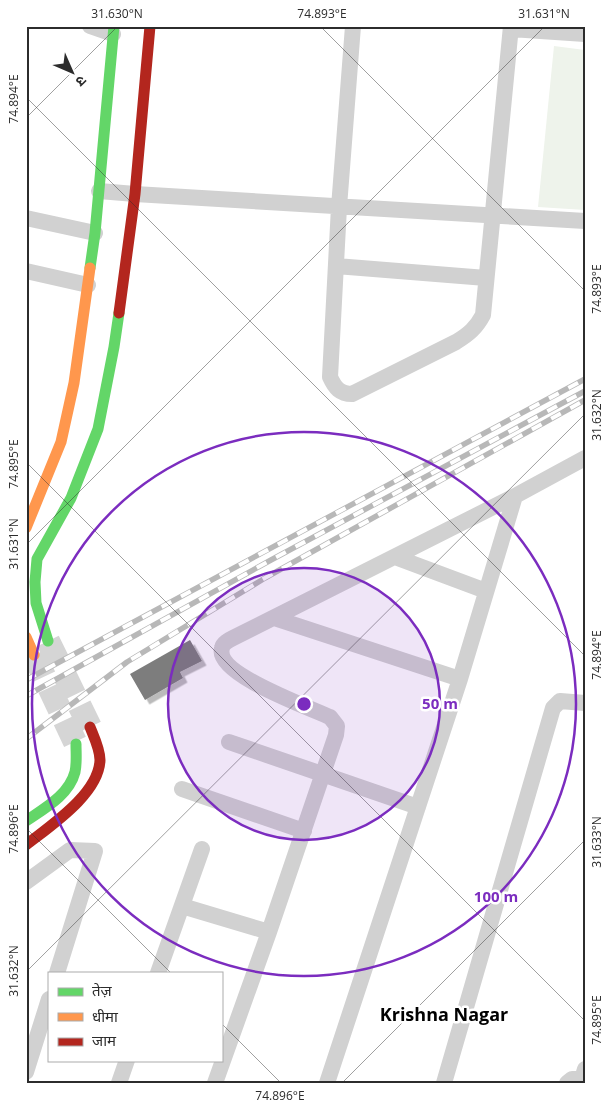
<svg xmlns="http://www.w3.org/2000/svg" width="611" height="1109" font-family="'Open Sans','Noto Sans Devanagari',sans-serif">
  <defs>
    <filter id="shadow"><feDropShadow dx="4.5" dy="4.5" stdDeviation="0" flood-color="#0004"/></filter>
  </defs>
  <rect width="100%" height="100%" fill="#fff"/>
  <path fill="#eef3eb" d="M554 46 585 50V210L538 207Z"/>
  <path fill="#7d7d7d" filter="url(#shadow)" d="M190 640 202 661 180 672 183 678 145 700 130 674Z"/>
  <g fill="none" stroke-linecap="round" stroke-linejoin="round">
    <path stroke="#d5d5d5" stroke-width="24" stroke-dasharray="24 12" stroke-linecap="butt" d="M48 641 90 727
      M34 655 76 744"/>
    <path stroke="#d1d1d1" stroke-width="16" d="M90 26 113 34
      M353 26 339 207 330 377C335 388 340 394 352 394L456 342C469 334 476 328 483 315L511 26
      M511 29 585 34
      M99 191 135 194 585 221
      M26 218 95 233
      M336 266 486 278
      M26 271 88 285
      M395 557 486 591
      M274 618 460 679
      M229 742 418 807
      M182 789 304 831
      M26 882 70 850 95 851 57 973
      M182 906 269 932
      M158 973 202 849
      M26 1072 49 999
      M119 1083 127 1060
      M215 1083 269 932 336 735 337 726 330 717C311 708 214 674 222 648 223 643 229 640 233 638L515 496 585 458
      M327 1083 460 679 515 496
      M444 1083 553 708 560 701 585 703
      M567 1083 572 1079H582L585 1069"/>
    <path stroke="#63d668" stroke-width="11" d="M90 268 95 233 114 26
      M48 641 36 603 35 582 37 559 71 498 98 429 114 347 119 313
      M26 821C45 808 69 795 75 772 77 763 76 753 76 744"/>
    <path stroke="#ff974d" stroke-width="11" d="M26 528 61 442 74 383 90 268
      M26 637 34 655"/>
    <path stroke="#b3261e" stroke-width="11" d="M119 313 135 194 150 26
      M26 845C50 826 99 794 100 760 100 749 94 737 90 727"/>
    <defs>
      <path id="rail" d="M26 680 585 379
        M26 696 271 560 585 391
        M26 739 127 662 265 578 585 400"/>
    </defs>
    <use href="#rail" stroke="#b8b8b8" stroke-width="5.5"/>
    <use href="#rail" stroke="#fff" stroke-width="4" stroke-dasharray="11" stroke-linecap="butt"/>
  </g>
  <path fill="none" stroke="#2c2c2c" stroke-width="1" stroke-opacity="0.45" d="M320 26 585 291M26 97 585 656M26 118 118 26M26 462 585 1021M26 545 545 26M26 828 171 973M26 972 585 414M221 1023 281 1083M342 1083 585 840"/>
  <circle cx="304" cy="704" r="136" fill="#7b2cbf" fill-opacity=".12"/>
  <g fill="none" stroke="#7b2cbf" stroke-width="2.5">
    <circle cx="304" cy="704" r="136"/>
    <circle cx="304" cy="704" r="272"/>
  </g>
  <g text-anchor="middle" stroke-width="5" stroke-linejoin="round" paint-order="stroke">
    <g font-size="18" font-weight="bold" fill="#000" stroke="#fff">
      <text x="444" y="1021">Krishna Nagar</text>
    </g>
  </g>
  <circle cx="304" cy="704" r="8" fill="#7b2cbf" stroke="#fff" stroke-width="2.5"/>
  <g font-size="15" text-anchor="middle" font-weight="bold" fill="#7b2cbf" stroke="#fff" stroke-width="5" stroke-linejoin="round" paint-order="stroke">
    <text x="440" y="709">50 m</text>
    <text x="496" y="902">100 m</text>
  </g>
  <rect width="611" height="1109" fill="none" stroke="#ffffff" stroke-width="55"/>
  <rect x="48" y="972" width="175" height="90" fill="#ffffff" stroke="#ababab"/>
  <rect x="58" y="988" width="25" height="8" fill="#63d668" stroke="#ababab"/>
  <text x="92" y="996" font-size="15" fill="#2c2c2c">तेज़</text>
  <rect x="58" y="1013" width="25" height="8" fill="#ff974d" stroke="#ababab"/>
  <text x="92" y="1022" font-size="15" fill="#2c2c2c">धीमा</text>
  <rect x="58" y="1038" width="25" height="8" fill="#b3261e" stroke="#ababab"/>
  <text x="92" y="1046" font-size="15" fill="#2c2c2c">जाम</text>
  <g transform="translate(72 72) rotate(135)" stroke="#ffffff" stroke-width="4" paint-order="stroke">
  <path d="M0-4L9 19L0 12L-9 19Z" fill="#2c2c2c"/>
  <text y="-8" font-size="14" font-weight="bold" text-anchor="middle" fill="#2c2c2c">उ</text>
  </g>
  <rect x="28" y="28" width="556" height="1054" fill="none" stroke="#2c2c2c" stroke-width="2"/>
  <g font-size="12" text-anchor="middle" fill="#2c2c2c">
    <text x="117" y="18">31.630°N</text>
    <text x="322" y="18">74.893°E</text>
    <text x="544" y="18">31.631°N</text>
    <text transform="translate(14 99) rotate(-90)" y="4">74.894°E</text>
    <text transform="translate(597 289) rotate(-90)" y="4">74.893°E</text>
    <text transform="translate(597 415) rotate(-90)" y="4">31.632°N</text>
    <text transform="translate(14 464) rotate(-90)" y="4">74.895°E</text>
    <text transform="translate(14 544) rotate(-90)" y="4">31.631°N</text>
    <text transform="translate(597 655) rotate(-90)" y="4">74.894°E</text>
    <text transform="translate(14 829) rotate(-90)" y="4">74.896°E</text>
    <text transform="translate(597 842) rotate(-90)" y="4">31.633°N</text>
    <text transform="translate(14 971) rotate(-90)" y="4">31.632°N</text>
    <text transform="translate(597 1020) rotate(-90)" y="4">74.895°E</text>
    <text x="280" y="1100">74.896°E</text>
  </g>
</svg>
